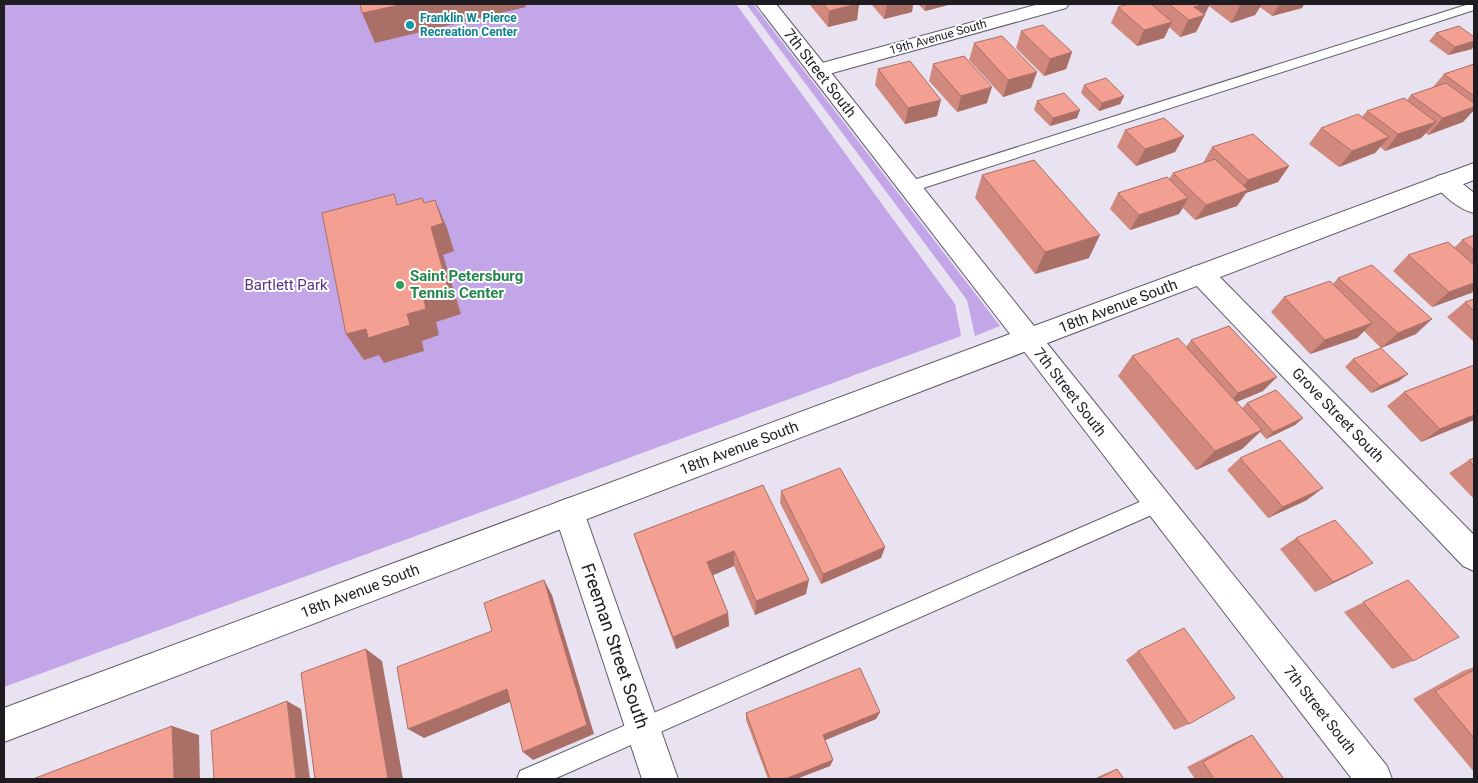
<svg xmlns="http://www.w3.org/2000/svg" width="1478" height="783" font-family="Roboto,sans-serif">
  <rect width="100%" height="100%" fill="#e8e2f1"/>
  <path fill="#c2a6e8" d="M4 4H736L955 304 961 336 4 687Z
    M746 4H753L1000 326 975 336 967 300Z"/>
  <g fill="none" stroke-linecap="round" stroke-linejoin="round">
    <defs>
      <path id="service" d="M1469 4H1474V10L914 191 909 192 904 191 902 187 904 183Z
        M1158 494 1165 497 1168 503 1165 509 554 779H517L520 771Z"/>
      <path id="minor" d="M1039 4H1069L1066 8 818 77 811 76 808 71 811 66Z
        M1445 174 1453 176 1474 193V213C1460 210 1441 195 1434 182L1437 176Z
        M1201 265 1210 267 1474 535V571L1463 566 1192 281 1189 274 1192 267Z
        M1029 328 1038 332 1387 766 1392 779H1352L1020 346 1016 339 1020 332Z
        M569 498 580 502 584 512 678 779H642L554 512 558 502Z"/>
      <path id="tertiary" d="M756 4H776L1034 326 1474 163V180L4 742V708L1010 334Z"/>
    </defs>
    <use href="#service" stroke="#605b69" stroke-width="2"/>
    <use href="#minor" stroke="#605b69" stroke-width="2"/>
    <use href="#tertiary" stroke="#605b69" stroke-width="2"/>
    <use href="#service" fill="#fff" fill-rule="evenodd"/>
    <use href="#minor" fill="#fff" fill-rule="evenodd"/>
    <use href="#tertiary" fill="#fff" fill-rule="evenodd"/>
  </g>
  <path fill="#d1897e" d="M810 4H859L857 20 828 27 810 5Z
    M871 4H913L912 12 884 19Z
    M918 4H952L925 11Z
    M1153 4H1304L1302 8 1272 16 1260 7 1255 15 1231 23 1209 6 1204 15H1205L1196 32 1180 37 1169 27 1164 38 1137 46 1111 23 1118 7 1153 5Z
    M1021 31 1072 52 1066 69 1044 76 1016 48Z
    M1436 33 1472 49 1448 55 1429 41Z
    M974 43 1037 72 1031 88 1003 97 969 60Z
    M1474 62V111L1472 112 1463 122 1428 135 1426 133 1421 138 1385 151 1380 147 1375 153 1339 167 1309 144 1321 128 1362 117 1367 111 1407 100 1411 95 1432 88 1444 74 1472 65Z
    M933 64 987 103 957 112 929 81Z
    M878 69 937 116 905 124 875 85Z
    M1084 85 1124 96 1120 104 1099 111 1081 93Z
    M1037 101 1077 118 1050 126 1034 110Z
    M1125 130 1184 136 1175 152 1136 166 1117 147Z
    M1212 147 1289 166 1278 182 1246 193 1237 206 1195 220 1183 208 1179 214 1130 230 1110 209 1118 193 1169 179 1173 173 1203 163Z
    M982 175 1089 258 1035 274 975 198Z
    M1474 235V291L1471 293 1432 307 1393 271 1408 255 1454 248 1462 240Z
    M1338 278 1416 334 1381 348 1364 331 1357 338 1310 354 1271 312 1284 297 1333 284Z
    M1474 299V341H1473L1447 317 1465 302Z
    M1191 340 1263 391 1236 402 1242 408 1247 403 1303 418 1295 425 1266 439 1260 432 1242 449 1196 470 1118 376 1132 356 1186 347Z
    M1353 359 1399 381 1371 393 1345 367Z
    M1474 365V420L1421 442 1387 406 1404 392Z
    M1240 458 1307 500 1268 518 1227 470Z
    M1474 458V499L1449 473 1469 460Z
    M763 485 806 594 755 615 734 566 713 575 728 613 729 626 676 649 639 550 634 534Z
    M781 491 885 547 881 558 821 584 780 503Z
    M1296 538 1354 573 1315 592 1280 549Z
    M1408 580 1413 661 1392 669 1344 612Z
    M1138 651 1189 724 1174 730 1126 660Z
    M1474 667V772L1413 699 1463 671Z
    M880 712 876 719 825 740 833 760 830 766 796 779H768L746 720V713Z
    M1252 735 1284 779H1195L1187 767 1236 742Z
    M1117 769 1124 779H1094L1104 774Z"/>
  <path fill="#aa6f66" d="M404 4H525L526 7 375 43 362 13Z
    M857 4H859L857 20 828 27 829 11Z
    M887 4H913L912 12 884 19Z
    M926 4H952L925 11Z
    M1205 4H1210L1196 32 1180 37 1194 7Z
    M1248 4H1262L1255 15 1231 23 1240 6Z
    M1280 4H1304L1302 8 1272 16Z
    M1172 22 1164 38 1137 46 1144 30Z
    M1474 41V46L1472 49 1448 55 1455 47Z
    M1072 52 1066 69 1044 76 1050 59Z
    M1037 72 1031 88 1003 97 1008 80Z
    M992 87 987 103 957 112 961 96Z
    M1124 96 1120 104 1099 111 1102 103Z
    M941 100 937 116 905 124 908 108Z
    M1474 102V111L1472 112 1463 122 1428 135 1443 118 1468 109Z
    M1080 110 1077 118 1050 126 1053 118Z
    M1436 122 1421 138 1385 151 1398 134Z
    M1184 136 1175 152 1136 166 1145 149Z
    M1389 137 1375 153 1339 167 1352 151Z
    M1289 166 1278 182 1246 193 1237 206 1195 220 1206 205 1238 193 1248 180Z
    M422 198 434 226 435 200 447 228 454 251 443 255 461 314 436 322 439 335 422 341 424 351 384 363 379 355 364 360 346 334 407 314 423 295 424 203Z
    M1188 198 1179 214 1130 230 1139 215Z
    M1100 235 1089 258 1035 274 1045 252Z
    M1474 283V291L1471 293 1432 307 1449 292Z
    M1432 319 1416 334 1381 348 1398 333Z
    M1372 323 1357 338 1310 354 1325 340Z
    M1408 374 1399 381 1371 393 1380 386Z
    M1277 377 1263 391 1225 407 1238 393Z
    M1474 415V420L1421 442 1440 429Z
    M1303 418 1295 425 1266 439 1273 432Z
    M1262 430 1242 449 1196 470 1215 451Z
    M1323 488 1307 500 1268 518 1283 507Z
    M885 547 881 558 821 584 823 574Z
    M734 551V566L709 577 707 562Z
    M1373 563 1354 573 1315 592 1333 582Z
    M544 580 552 595 594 734 533 760 523 752Z
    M809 580 806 594 755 615 756 601Z
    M728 613 729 626 676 649 673 637Z
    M366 649 382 661 403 779H388Z
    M507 689 517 699 424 738 408 729Z
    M287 701 301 709 310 779H296Z
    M880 712 876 719 821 742 823 735Z
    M172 726 199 735 200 779H174Z
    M833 760 830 766 796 779H785Z"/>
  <path fill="#f39f92" stroke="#aa6f66" d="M360 4H404L362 13Z
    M823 4H857L829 11Z
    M1129 4H1151L1172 22 1144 30 1118 7Z
    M1169 4H1205L1194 7 1205 15 1189 20Z
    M1237 4H1248L1240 6Z
    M1043 25 1072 52 1050 59 1021 31Z
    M1459 26 1474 37V41L1455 47 1436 33Z
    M1002 36 1037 72 1008 80 974 43Z
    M964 56 992 87 961 96 933 64Z
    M910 61 941 100 908 108 878 69Z
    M1474 64V96L1444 74Z
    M1106 78 1124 96 1102 103 1084 85Z
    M1446 83 1474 103V107L1443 118 1411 95Z
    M1064 93 1080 110 1053 118 1037 101Z
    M1404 98 1436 122 1398 134 1367 111Z
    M1358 114 1389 137 1352 151 1321 128Z
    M1164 118 1184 136 1145 149 1125 130Z
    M1253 134 1289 166 1248 180 1212 147Z
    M1215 159 1248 190 1206 205 1173 173Z
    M1034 160 1100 235 1045 252 982 175Z
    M1167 177 1188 198 1139 215 1118 193Z
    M394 194 397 205 422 198 424 203 435 200 443 223 431 227 448 288 423 295 426 309 407 314 410 325 368 338 366 329 346 334 322 213Z
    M1474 235V250L1462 240Z
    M1448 242 1474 265V283L1449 292 1408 255Z
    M1372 265 1432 319 1398 333 1338 278Z
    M1330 281 1372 323 1325 340 1284 297Z
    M1474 299V311L1465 302Z
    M1229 326 1277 377 1238 393 1191 340Z
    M1178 338 1262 430 1215 451 1132 356Z
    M1381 348 1408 374 1380 386 1353 359Z
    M1474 365V415L1440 429 1404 392Z
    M1276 390 1303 418 1273 432 1247 403Z
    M1280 440 1323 488 1283 507 1240 458Z
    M1474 458V466L1469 460Z
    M840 468 885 547 823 574 781 491Z
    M763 485 809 580 756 601 734 551 707 562 728 613 673 637 634 534Z
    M1335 520 1373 563 1333 582 1296 538Z
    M544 580 587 725 523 752 507 689 408 729 397 667 492 631 484 603Z
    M1408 580 1459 637 1413 661 1363 602Z
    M1184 628 1235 698 1189 724 1138 651Z
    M366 649 388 779H315L301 673Z
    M860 668 880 712 823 735 833 760 785 779H770L746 713Z
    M1474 670V738L1435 691Z
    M287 701 296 779H214L211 731Z
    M172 726 174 779H33Z
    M1252 735 1284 779H1214L1203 762Z
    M1117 769 1124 779H1097Z"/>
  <circle fill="#0f9aa8" stroke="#fff" stroke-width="2" cx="410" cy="25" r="5"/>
  <circle fill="#2e9e5b" stroke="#fff" stroke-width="2" cx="400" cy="285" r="5"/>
  <g text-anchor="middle" stroke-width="4" stroke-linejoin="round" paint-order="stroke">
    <g font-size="12" font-weight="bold" fill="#0d838f" stroke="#fff" text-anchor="start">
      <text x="420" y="22">Franklin W. Pierce<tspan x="420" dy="14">Recreation Center</tspan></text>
    </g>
    <g font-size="12" fill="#1f1d22" stroke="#fff">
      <text transform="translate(938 37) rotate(-16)" y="4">19th Avenue South</text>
    </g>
    <g font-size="15" fill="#1f1d22" stroke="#fff">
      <text transform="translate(820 73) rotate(52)" y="5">7th Street South</text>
      <text transform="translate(1118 306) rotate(-21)" y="5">18th Avenue South</text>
      <text transform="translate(1070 392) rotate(52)" y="5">7th Street South</text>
      <text transform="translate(1338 415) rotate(46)" y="5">Grove Street South</text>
      <text transform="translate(739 448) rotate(-21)" y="5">18th Avenue South</text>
      <text transform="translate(360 591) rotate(-21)" y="5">18th Avenue South</text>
      <text transform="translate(1320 710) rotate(52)" y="5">7th Street South</text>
    </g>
    <g font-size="15" font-weight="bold" fill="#27864d" stroke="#fff" text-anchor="start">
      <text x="410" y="281">Saint Petersburg<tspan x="410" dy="17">Tennis Center</tspan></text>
    </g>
    <g font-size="15" fill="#593183" stroke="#fff">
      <text x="286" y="290">Bartlett Park</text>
    </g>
    <g font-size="18" fill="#1f1d22" stroke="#fff">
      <text transform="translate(615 646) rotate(71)" y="6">Freeman Street South</text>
    </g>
  </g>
  <rect width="1478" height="783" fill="none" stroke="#1f1d22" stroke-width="10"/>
</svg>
